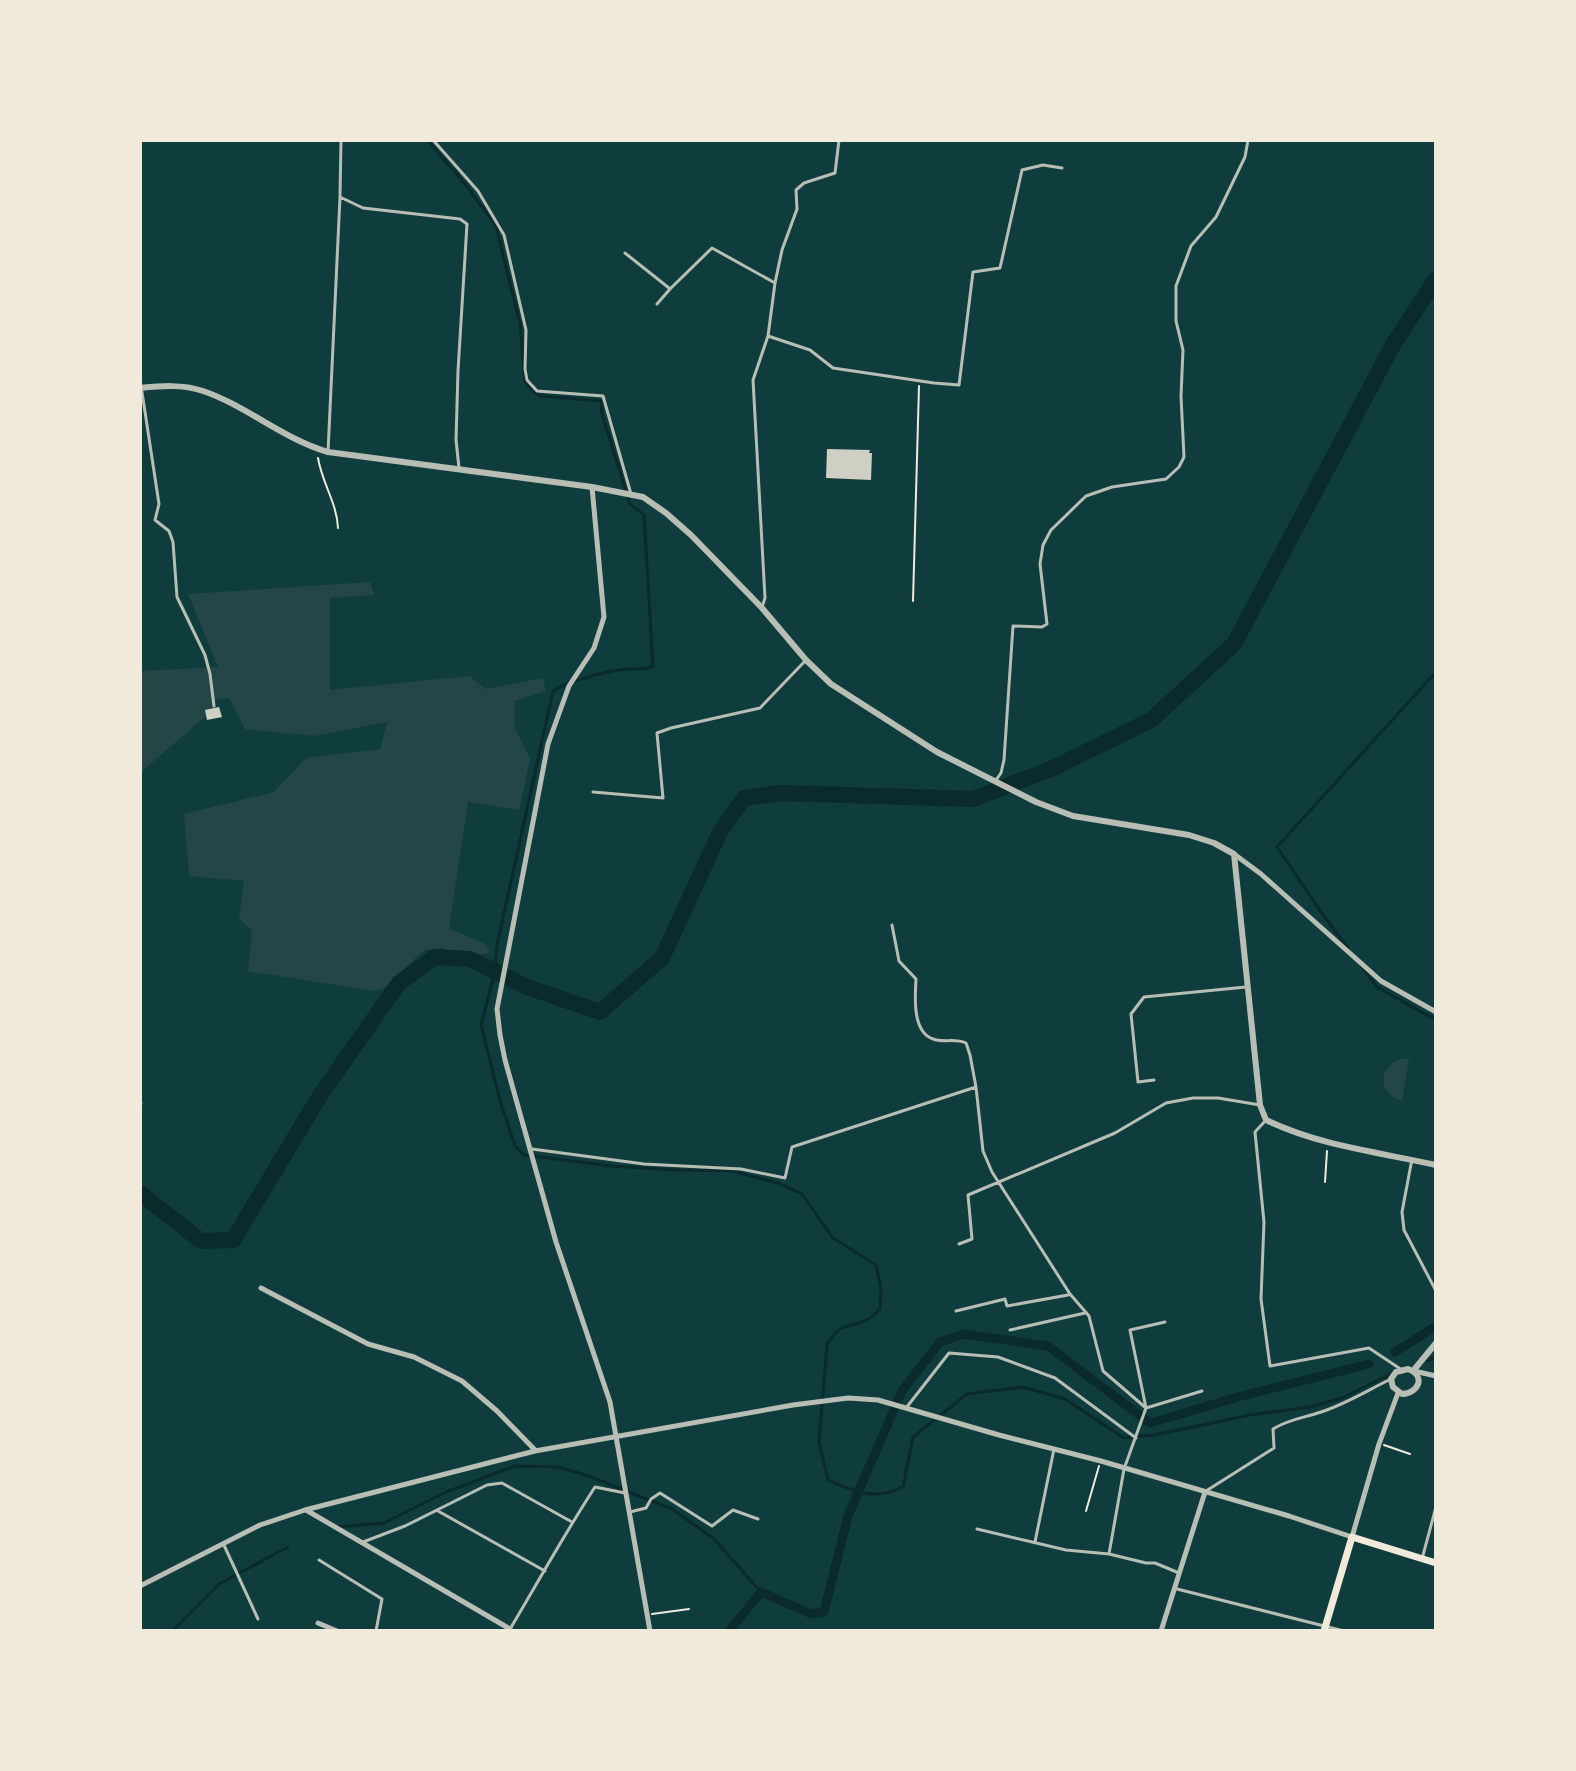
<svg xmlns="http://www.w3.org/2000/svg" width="1576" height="1771" font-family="'Roboto Serif',serif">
  <rect width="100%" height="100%" fill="#0f3d3e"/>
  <path fill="#244646" d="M370 582 374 595 330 598V690L470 676 485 689 543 678 546 691 515 701 514 726 530 759 519 810 468 802 449 928 483 943 491 952 454 961 443 948 424 950 384 988 373 991 248 971 252 931 239 918 244 881 189 876 184 814 274 792 306 758 380 749 387 722 314 736 245 729 229 698 214 700 213 710 140 773V671L218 667 188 594Z
    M1400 1059H1409L1402 1101C1378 1093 1377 1069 1400 1059Z"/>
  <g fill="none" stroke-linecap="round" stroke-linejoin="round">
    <path stroke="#0a2a2b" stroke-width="3" d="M427 140 462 180 496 226 520 324 525 382 531 389 540 396 601 401 602 414 630 504 644 515 653 666C645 671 638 668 628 669 610 670 568 681 553 691L497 945 495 972 481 1025 500 1101 515 1146 524 1155 612 1166 676 1170 732 1171 778 1183 802 1194 833 1238 876 1265 881 1289 880 1309C877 1312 874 1316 870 1318 851 1330 840 1320 827 1345L819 1442 828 1480C856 1492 873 1501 903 1487L913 1437 967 1394 1023 1387 1065 1399 1124 1438 1154 1435 1250 1415 1310 1407 1342 1398 1391 1374
      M1348 948 1321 912 1277 847 1434 674
      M1362 967 1377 987 1436 1020
      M1424 1361 1436 1358
      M336 1527 384 1523 446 1492 515 1466 558 1467 586 1475 672 1509 713 1538 761 1592
      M172 1631 219 1584 288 1547"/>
    <path stroke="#0a2a2b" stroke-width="9" d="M1395 1352 1436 1326
      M729 1631 761 1592 811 1614 824 1612 848 1516 902 1391 940 1342 963 1334 1048 1346 1150 1423 1238 1397 1369 1364"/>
    <path stroke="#0a2a2b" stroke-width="16" d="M140 1193 201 1241 233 1240 321 1094 399 983 435 957 470 959 527 987 600 1012 662 958 720 832 744 798 781 793 973 799 1051 769 1151 720 1234 644 1394 343 1436 279"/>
  </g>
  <path fill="#cfcfc3" d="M827 449 870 450 869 453H872L871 480 826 478Z
    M219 707 222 717 207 720 205 710Z"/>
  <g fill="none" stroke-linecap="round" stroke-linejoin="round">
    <path stroke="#f1e9da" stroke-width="2" d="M318 458C322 483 337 503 338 528
      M913 601 919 386
      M1325 1182 1327 1151
      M1384 1445 1410 1454
      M1086 1511 1099 1466
      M652 1614 689 1609"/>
    <path stroke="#b8beb3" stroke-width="3" d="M433 140 478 191 504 235 526 330 525 369 527 380 537 391 603 396 631 494
      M340 197 363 208 460 219 467 224 458 371 456 440 459 468
      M625 253 669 288
      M657 304 670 289 712 248 775 283
      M768 336 810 350 833 368 934 383 959 385 973 272 1000 268 1022 170 1043 165 1062 168
      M140 379 159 504 155 520 169 531 173 542 177 597 205 655 210 674 214 706
      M328 452 340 197 341 140
      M762 607 765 598 753 380 768 336 775 283 782 250 797 209 796 190 804 183 835 173 839 140
      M996 780 1001 773 1004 760 1013 626 1042 627 1047 624 1040 564 1043 545 1051 530 1086 496 1112 487 1166 479 1179 467 1184 457 1181 396 1183 350 1176 321V286L1191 246 1216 217 1245 157 1248 140
      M593 792 663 798 657 733 671 728 760 708 806 660
      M892 925 899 961 916 979C915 996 912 1032 933 1039 943 1043 955 1038 966 1043L970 1055 976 1087 983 1151 992 1172 1070 1294 1089 1316 1103 1371 1146 1408 1202 1391
      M1154 1080 1138 1082 1131 1014 1144 997 1246 987
      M140 1103H141
      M1266 1120 1255 1132 1264 1222 1261 1299 1270 1366 1369 1348 1402 1370
      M532 1149 644 1164 741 1169 785 1178 792 1147 976 1087
      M1412 1159 1402 1212 1404 1230 1436 1291
      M959 1244 972 1239 968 1195 1115 1133 1166 1103 1193 1098H1218L1260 1105
      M956 1311 1005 1299 1007 1306 1068 1295
      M1010 1330 1085 1313
      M906 1408 949 1353 998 1357 1055 1378 1136 1438
      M1206 1491 1274 1448 1273 1429C1289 1419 1304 1418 1321 1412 1346 1404 1368 1390 1391 1379
      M438 1511 545 1571
      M630 1512 646 1508 651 1499 660 1493 712 1526 733 1510 758 1519
      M977 1529 1066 1550 1109 1554 1146 1563H1155L1179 1573
      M363 1542 405 1526 487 1485 502 1483 572 1522
      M1035 1542 1054 1449
      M223 1543 258 1619
      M1109 1554 1124 1469 1146 1408 1130 1330 1165 1322
      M1422 1559 1436 1507
      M319 1560 382 1599 376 1631
      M1177 1589 1344 1631
      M510 1629C538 1582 565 1533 595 1487L625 1493"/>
    <path stroke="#b8beb3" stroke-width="5" d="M592 487 604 617 594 648 569 686 548 744 497 1009 500 1035 505 1060 556 1242 610 1402 650 1631
      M1234 854 1261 874 1381 981 1436 1012
      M261 1288 368 1344 414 1357 462 1381 497 1411 535 1450
      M1414 1371 1436 1376
      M306 1510 510 1629 509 1631
      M140 1586 260 1525 305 1510 535 1451 793 1405 848 1398 878 1400 999 1435 1101 1461 1289 1516 1352 1537 1379 1444 1398 1393
      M318 1623 337 1631
      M1161 1631 1205 1492"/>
    <path stroke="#b8beb3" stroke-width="6" d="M140 388C161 386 182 384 203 391 247 406 283 439 328 452L592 487 643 497 666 513 691 535 762 608 806 660 831 684 937 752 1036 802 1073 816 1189 835 1214 843 1234 854 1260 1105 1266 1120C1320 1146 1378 1152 1436 1165
      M1408 1369C1426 1376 1419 1393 1402 1394L1393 1387 1391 1379 1396 1372Z
      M1413 1371 1436 1343"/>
    <path stroke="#f1e9da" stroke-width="7" d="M1324 1631 1352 1537 1436 1563"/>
  </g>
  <rect width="1576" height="1771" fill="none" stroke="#f1e9da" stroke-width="284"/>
</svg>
